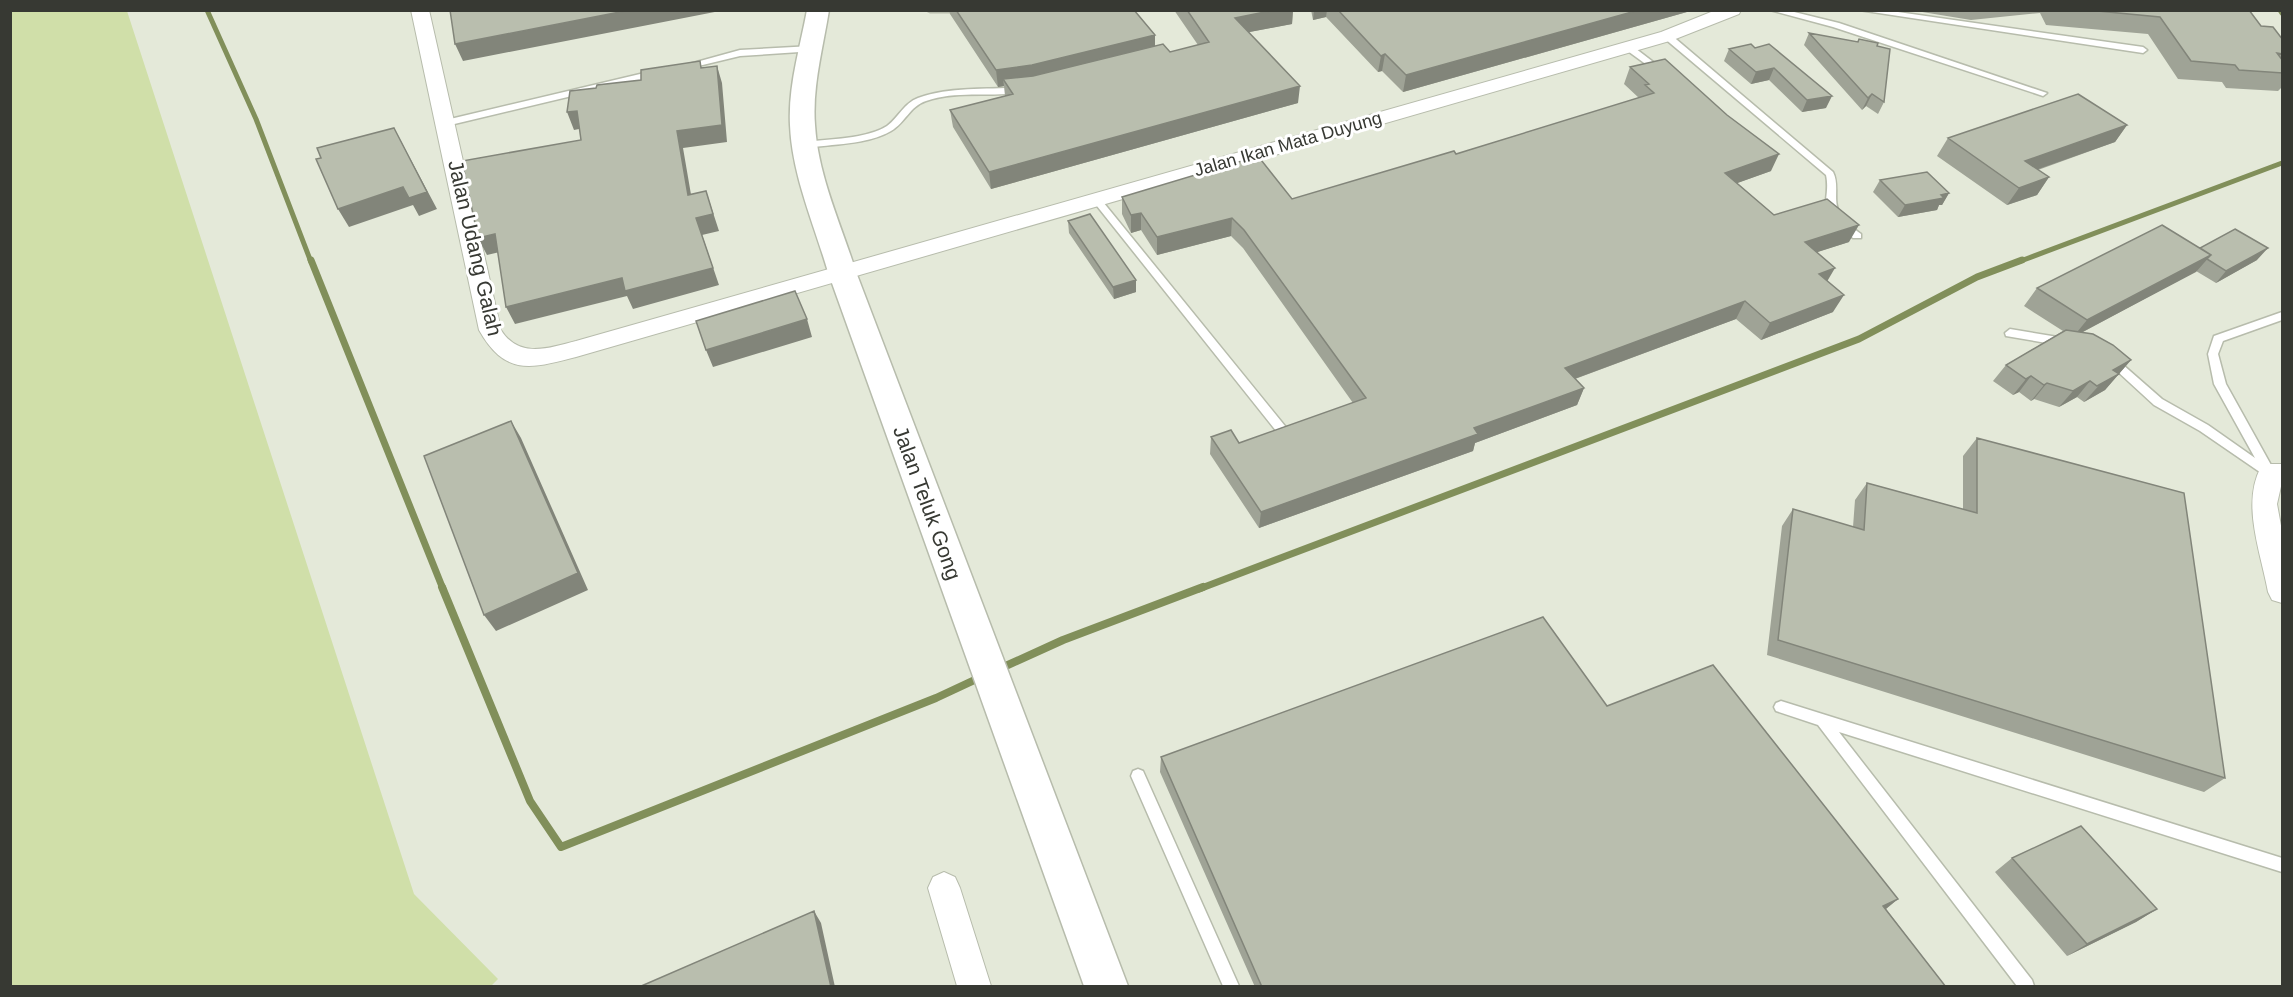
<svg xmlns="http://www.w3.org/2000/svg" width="2293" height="997" font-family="Helvetica,sans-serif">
  <rect width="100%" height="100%" fill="#e4e9d9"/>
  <path fill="#d0dfa9" d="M10 11H127L414 894 498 979 491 986H11Z"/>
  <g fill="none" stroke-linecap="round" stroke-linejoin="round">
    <path stroke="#818f5a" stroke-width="5" d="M207 10 256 119 311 262
      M2280 10 2282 13
      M2018 262 2282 163"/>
    <path stroke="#818f5a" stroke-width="7" d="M311 260 443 589
      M1199 589 1859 339 1977 277 2022 260"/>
    <path stroke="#818f5a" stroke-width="8" d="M442 587 530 801 561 847 936 698 981 677
      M999 669 1063 640 1203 587"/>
    <defs>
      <path id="lane" d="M926 10H968L964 12H930Z
        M1770 10H1786L1839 23 2047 93 2043 96 2040 95 1833 27Z
        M1859 10H1884L2143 47 2147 50 2143 53Z
        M1664 34H1670L1833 172C1840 185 1832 201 1840 214 1844 222 1853 228 1861 234V238H1853C1841 228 1826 217 1826 200 1827 191 1828 184 1826 175L1664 38Z
        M1625 45H1631L1665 71 1658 73 1625 49Z
        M812 46 815 47V51L740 56 686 69 682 66 740 50Z
        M657 70 661 73 660 75 446 126 441 123 446 120Z
        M1020 87 1024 90 1023 92C991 98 958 90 926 101 910 106 905 123 891 131 867 145 832 144 805 148L800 145 805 142C828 139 867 139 887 126 899 117 904 103 918 98 951 86 986 90 1020 87Z
        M1096 196 1099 197 1289 431 1291 434 1289 437H1281L1093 201V197Z
        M2282 312V320L2223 341 2218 354 2226 384 2276 474 2270 479 2200 431 2154 405 2105 360 2110 356 2114 357 2162 399 2208 425 2255 458 2214 384 2208 354 2214 336Z
        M2010 329 2064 338 2069 342 2064 346 2006 336 2005 333Z
        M1781 701 2282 858V872L1839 732 2032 980 2034 986H2017L1818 725 1776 711 1774 707 1776 703Z
        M1138 769 1143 771 1239 986H1223L1131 776 1133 771Z"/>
      <path id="street" d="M411 10H429L501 330C519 359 549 348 576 341L1661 32 1716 10H1741L1739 14 1673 40 576 357C530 369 505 376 479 330Z
        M2270 464H2282V482L2277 504 2282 531V603L2272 600 2268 592C2261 553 2241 504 2261 467Z
        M944 872 955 877 960 888 991 986H957L928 888 933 877Z"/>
      <path id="secondary" d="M807 10H829C823 48 812 87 815 125 818 176 841 224 856 272L1128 986H1084L828 272C814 224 792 175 790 125 788 86 800 48 807 10Z"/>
    </defs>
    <use href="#lane" stroke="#b7bcac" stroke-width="3"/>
    <use href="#street" stroke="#b7bcac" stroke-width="2"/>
    <use href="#secondary" stroke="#b7bcac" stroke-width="3"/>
    <use href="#lane" fill="#fff" fill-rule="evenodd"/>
    <use href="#street" fill="#fff" fill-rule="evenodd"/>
    <use href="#secondary" fill="#fff" fill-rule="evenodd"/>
  </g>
  <path fill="#9fa396" d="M949 10H1134L1155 35V46L1170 52 1198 45 1174 10H1293L1292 24 1249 32 1298 103 991 189 953 127 950 110 1005 96 1004 86 998 87 950 14Z
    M1311 10H1694L1403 92 1382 71 1378 72 1326 17 1313 20Z
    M1910 10H2249L2261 26 2283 40V86L2278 91 2226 88 2222 82 2178 79 2148 34 2046 25 2040 13 1971 20Z
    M1809 33 1857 42 1859 39 1877 46 1884 102 1878 114 1866 106 1862 110 1804 45Z
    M1755 48 1826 108 1802 112 1769 80 1751 84 1724 61 1729 49Z
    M1630 67 1771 171 1737 183 1774 215 1849 242 1817 252 1827 281 1833 312 1761 340 1736 319 1575 379 1584 388 1577 405 1475 443 1473 451 1259 528 1210 454 1211 437 1239 443 1353 403 1243 248 1231 236 1157 255 1141 230 1131 233 1122 214V197L1292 199 1456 154 1639 98 1624 84Z
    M2127 125 2115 142 2038 170 2049 177 2037 195 2007 205 1937 156 1948 138Z
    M1880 180 1949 193 1942 205H1939L1937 210 1898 217 1873 192Z
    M1068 221 1136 292 1114 299 1069 233Z
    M2200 248 2257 260 2216 283 2196 271 2083 332 2131 360 2105 390 2084 402 2077 397 2059 407 2034 399 2031 401 2019 392 2013 395 1993 381 2006 365 2063 331 2024 306 2037 288Z
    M1977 438 2225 778 2204 792 1767 655 1782 526 1793 509 1853 527 1855 500 1867 483 1963 509V456Z
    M1607 706 1898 899 1886 909 1946 987H1255L1160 772 1161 757Z
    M2012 858 2157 909 2136 922 2067 956 1995 872Z"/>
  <path fill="#82857a" d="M630 10H725L463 61 455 44Z
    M1274 10H1293L1292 24 1234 35 1235 18Z
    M1314 10H1327L1326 17 1313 20Z
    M1639 10H1694L1403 92 1406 75Z
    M1155 35V52L1034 83 1003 79 1004 86 998 87 996 70Z
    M1385 54 1382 71 1378 72 1381 56Z
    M717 66 722 83 727 142 683 148 694 212 688 195 677 131Z
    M1774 68 1769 80 1751 84 1756 72Z
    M1300 86 1298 103 991 189 989 172Z
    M1872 94 1866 106 1862 110 1868 98Z
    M1832 96 1826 108 1802 112 1807 100Z
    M577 111 584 128 574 130 567 112Z
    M2127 125 2115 142 2013 178 2025 161Z
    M394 128 437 209 419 216 413 205 349 227 338 209 403 187Z
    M1779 154 1771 171 1718 190 1725 173Z
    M2049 177 2037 195 2007 205 2019 188Z
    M706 191 719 231 702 235 719 285 633 309 627 296 515 324 506 307 696 218Z
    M1949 193 1942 205H1939L1937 210 1898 217 1905 205Z
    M1141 213V230L1131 233V215Z
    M1232 218 1231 236 1157 255V237Z
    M1859 225 1849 242 1796 259 1805 242Z
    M495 234 504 251 487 255 478 238Z
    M2268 248 2257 260 2216 283 2226 271Z
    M2211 255 2196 272 2073 337 2087 320Z
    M1835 268 1825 285 1819 274Z
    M1136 280V292L1114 299 1113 287Z
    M1844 295 1833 312 1761 340 1770 323Z
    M1745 301 1736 319 1558 385 1565 368Z
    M807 319 812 337 713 367 706 350Z
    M2131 360 2105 390 2084 402 2113 370Z
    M2031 376 2019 392 2013 395 2026 379Z
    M2090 381 2077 397 2059 407 2073 391Z
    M2047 383 2034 399 2031 401 2044 385Z
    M1584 388 1577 405 1475 443 1473 451 1259 528 1261 512 1474 428Z
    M511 421 521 438 588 590 496 631 484 615Z
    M1898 899 1882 912 1883 906Z
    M2157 909 2136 922 2067 956 2087 944Z
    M814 911 821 923 835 987H831Z"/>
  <path fill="#b9beae" stroke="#82857a" stroke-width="1.5" d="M450 10H630L455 44Z
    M956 10H1134L1155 35 1032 65 996 70Z
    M1187 10H1274L1235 18 1300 86 989 172 950 110 1013 94 1003 79 1033 76 1163 44 1170 52 1209 42Z
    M1338 10H1639L1406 75 1385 54 1381 56Z
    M2087 10H2249L2261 26 2273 27 2283 40V54L2277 53 2283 61V73L2239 70 2235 65 2191 61 2160 17Z
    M1809 33 1858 42 1859 39 1878 43 1877 46 1890 49 1884 102 1872 94 1868 98Z
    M1751 44 1755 48 1769 44 1832 96 1807 100 1774 68 1756 72 1729 49Z
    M1665 59 1727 115 1779 154 1725 173 1774 215 1827 199 1859 225 1805 242 1835 268 1819 274 1844 295 1770 323 1745 301 1565 368 1584 388 1474 428 1478 434 1261 512 1211 437 1231 430 1239 443 1366 398 1244 230 1232 218 1157 237 1141 213 1131 215 1122 197 1258 156 1292 199 1454 151 1456 154 1469 150 1654 93 1645 85 1649 84 1630 67Z
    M700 61 701 68 717 66 722 125 677 131 688 195 706 191 713 214 696 218 713 268 625 291 622 278 506 307 495 234 478 238 462 161 581 140 577 111 567 112 570 91 596 88 597 85 641 80V70Z
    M2078 94 2127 125 2025 161 2049 177 2019 188 1948 138Z
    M394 128 427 192 409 198 403 187 338 209 316 159 321 158 317 148Z
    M1927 172 1949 193 1941 195 1944 198 1905 205 1880 180Z
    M1090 214 1136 280 1113 287 1068 221Z
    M2162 225 2211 255 2087 320 2037 288Z
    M2235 229 2268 248 2226 271 2207 259 2211 255 2200 248Z
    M795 291 807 319 706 350 696 321Z
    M2066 330 2093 334 2113 345 2131 360 2113 370 2119 374 2097 386 2090 381 2073 391 2047 383 2044 385 2031 376 2026 379 2006 365Z
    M511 421 578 573 484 615 424 456Z
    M1977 438 2184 493 2225 778 1778 640 1793 509 1864 530 1867 483 1977 513Z
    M1543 617 1607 706 1713 665 1898 899 1883 906 1946 987H1262L1161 757Z
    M2081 826 2157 909 2087 944 2012 858Z
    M814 911 831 987H639Z"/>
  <g text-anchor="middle" stroke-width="6" stroke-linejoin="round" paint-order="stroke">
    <g font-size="18" fill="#373933" stroke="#fff">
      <text transform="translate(1288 144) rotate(-16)" y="6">Jalan Ikan Mata Duyung</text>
    </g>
    <g font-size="21" fill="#373933" stroke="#fff">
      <text transform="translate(475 248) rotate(77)" y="7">Jalan Udang Galah</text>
      <text transform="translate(927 503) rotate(70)" y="7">Jalan Teluk Gong</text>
    </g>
  </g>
  <rect width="2293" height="997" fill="none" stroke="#373933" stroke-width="24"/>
</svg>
